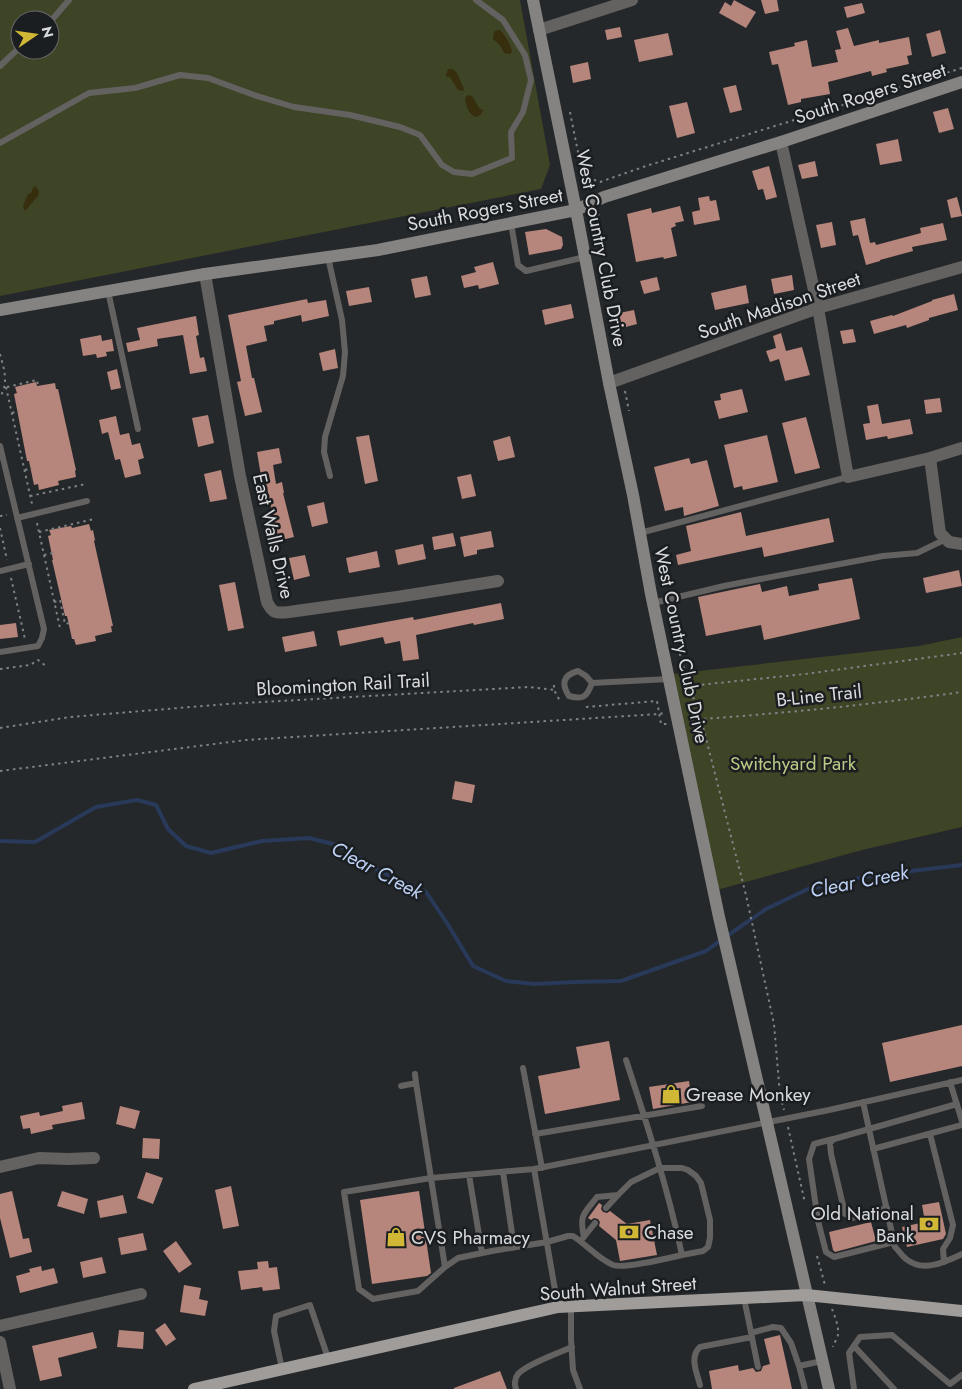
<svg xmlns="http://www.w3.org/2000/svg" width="962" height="1389" font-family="Jost,sans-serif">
  <rect width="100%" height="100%" fill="#25282a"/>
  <path fill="#3e4426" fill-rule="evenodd" d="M0 0H520L550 165 541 189 0 296ZM20 20H50V50H20Z
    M962 637V827L862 850 717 890 664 675 919 646Z"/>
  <path fill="#372e0e" d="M497 30H500C505 35 511 45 512 52L510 54 504 53 500 45 493 39 494 32Z
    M448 69H453L457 73 464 89 463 91 458 90 450 77H447L446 75Z
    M468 95 472 96 479 108 483 110C482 114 479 117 475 117 468 113 466 106 465 98Z
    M35 186 37 188 39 192 38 196 25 211 23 206 28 194 31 193 33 188Z"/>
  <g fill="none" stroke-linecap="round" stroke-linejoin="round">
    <path stroke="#28395a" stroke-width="4" d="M0 841 35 842 96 807 137 800 156 805 168 829 186 846 211 853 262 841 309 838 341 846 379 871 426 892 447 923 473 966 506 981 534 984 575 982 621 981 706 951 721 940
      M727 936 766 909 808 889 869 876 962 865"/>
  </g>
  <path fill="#b6857c" d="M734 0 756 12 746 28 719 13 725 2 731 6Z
    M761 0H777L779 11 765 14Z
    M862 3 865 13 847 18 844 7Z
    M620 27 622 37 607 40 605 30Z
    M848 28 854 46 879 40V43L909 37 912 55 907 56 909 64 886 69 887 72 872 76 871 71 828 82 830 94 801 99V102L788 105 778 64 772 65 769 52 795 46 794 43 807 40 812 67 838 62 835 50 841 49 836 31Z
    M940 30 946 53 932 57 926 34Z
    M668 33 673 55 639 62 634 40Z
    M588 62 591 79 573 83 570 66Z
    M736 85 742 110 730 113 723 88Z
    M687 102 695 133 677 138 669 106Z
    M948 108 954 129 939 133 933 112Z
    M898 139 902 161 880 165 876 144Z
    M815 161 818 176 802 179 798 165Z
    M769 166 777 197 766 200 763 189 758 190 752 171Z
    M709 196 710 201 716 200 720 220 694 225 692 212 700 210 698 198Z
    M957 197 962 216 951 218 947 200Z
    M680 206 684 221 675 223 676 226 671 228 677 256 664 259 663 257 636 262 627 214 651 208 652 213Z
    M865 218 870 243 875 242 876 245 921 233 920 228 943 223 947 240 912 247 913 251 880 260V261L866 265 858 235 853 236 850 221Z
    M832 222 836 245 821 248 816 225Z
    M546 229 562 237 563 245 561 249 529 255 525 232Z
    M493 262 499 284 479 289 478 285 464 288 461 276 476 272 474 267Z
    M792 275 794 290 774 294 771 279Z
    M427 276 431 295 415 298 411 279Z
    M657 277 660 290 644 294 640 281Z
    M746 285 749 303 715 310 711 293Z
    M369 287 372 302 349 306 346 291Z
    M954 294 958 310 929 318V320L907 328 906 325 874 334 870 321 892 315 893 316 932 301V300Z
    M307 299 308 303 326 300 329 316 302 322 301 315 274 321V324L264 326 267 341 246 346 252 378H254L262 412 245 416 237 382 241 381 228 315Z
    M571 304 574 318 545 325 542 310Z
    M634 310 637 324 622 328 619 313Z
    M196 316 199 335 196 336 200 358 204 357 207 371 190 374 183 335 157 339 158 346 128 352 126 343 140 340 137 328Z
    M853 329 856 342 843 344 840 331Z
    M781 333 786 351 802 347 810 375 785 381 779 359 770 362 766 351 776 348 773 336Z
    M101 335 102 341 112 339 114 351 106 352 107 356 97 358 96 354 83 356 80 339Z
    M335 349 338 368 323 371 319 353Z
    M117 369 121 388 111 390 107 372Z
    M36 382 37 386 55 383 56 389H58L76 470 75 471 76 477 58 481 59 485 39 490 38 484 34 485 29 461H27L14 394 17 393 15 387Z
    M742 389 748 412 719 419 714 401 721 400 720 394Z
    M940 398 942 412 926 414 924 400Z
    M878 404 882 424 910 419 913 434 888 439 887 436 866 440 863 424 870 423 867 406Z
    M208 415 214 443 198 447 192 418Z
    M116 416 120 435 129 433 132 445 140 443 144 458 138 460 141 474 125 478 120 459 115 460 108 432 102 434 99 420Z
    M806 417 820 468 795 474 782 423Z
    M369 435 378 481 365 484 356 437Z
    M767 435 778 482 743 490 742 486 734 488 724 445Z
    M510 436 515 457 498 461 493 441Z
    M279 448 282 463 273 465 276 484 282 482 284 493H283L294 537 277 541 270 511H272L264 475 261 476 257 452Z
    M689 458 691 464 707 460 719 506 684 516 683 507 665 511 654 467Z
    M221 470 227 499 210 502 204 474Z
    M471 474 476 496 462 499 457 477Z
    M324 502 328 523 312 527 307 506Z
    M741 512 746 536 829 518 834 542 764 557 762 547 678 565 676 555 691 551 686 526Z
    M89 524 91 531 93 530 95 540 94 541 113 626H111L112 632 95 636 96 641 76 645 74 639H72L67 616H65L52 560H53L48 536 51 535 49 530 71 526 72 528Z
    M491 531 494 547 477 550V554L464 557 460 537Z
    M453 533 456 546 434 550 432 537Z
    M423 544 426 559 398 565 395 550Z
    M377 551 380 567 349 573 346 558Z
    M305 555 310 576 294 580 289 558Z
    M959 570 962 586 926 593 923 578Z
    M852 578 860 619 764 640 761 625 706 636 698 597 760 584 762 592 787 586 789 596 819 590 818 584Z
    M235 582 244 628 228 631 219 585Z
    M501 603 504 619 474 625 473 623 416 635 419 659 403 661 400 641 385 644 383 637 340 646 337 631 413 617 414 620Z
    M16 623 18 637 0 639V625Z
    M314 631 317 646 285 652 282 637Z
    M455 781 475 785 472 803 452 799Z
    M962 1025V1066L890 1082 882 1043Z
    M609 1041 620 1100 545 1114 538 1076 580 1068 576 1047Z
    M689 1081 692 1102 653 1109 649 1087Z
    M82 1102 85 1119 52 1125 53 1129 31 1134 30 1128 23 1129 20 1116 39 1112 40 1116 63 1111 62 1106Z
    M120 1106 140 1111 135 1129 116 1124Z
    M143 1138 160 1139 159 1159 142 1158Z
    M146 1172 163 1178 153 1204 137 1198Z
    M231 1186 239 1226 223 1229 215 1190Z
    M12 1191 23 1239 29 1238 32 1252 10 1258 0 1218V1194Z
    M62 1191 88 1199 84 1214 57 1206Z
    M419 1191 431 1273 427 1276 372 1284 360 1200Z
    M123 1195 127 1213 100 1218 97 1201Z
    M939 1202 946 1234 943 1239 907 1247 902 1227 925 1222 922 1205Z
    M599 1203 602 1205 601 1209 603 1212 607 1213 610 1211 627 1224 650 1220 657 1255 620 1261 616 1240 599 1226 600 1222 598 1219 594 1218 591 1220 588 1218Z
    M871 1222 876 1241 835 1252 833 1250 829 1232Z
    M143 1233 147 1250 121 1255 118 1238Z
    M176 1241 192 1264 179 1273 163 1251Z
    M102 1257 106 1273 83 1278 80 1262Z
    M268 1261 269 1268 277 1267 280 1289 263 1291 262 1287 241 1290 238 1271 258 1269 257 1262Z
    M41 1266 42 1271 54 1268 58 1283 20 1293 16 1276 30 1272 29 1269Z
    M184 1285 201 1288 199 1299 208 1301 205 1316 180 1312Z
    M165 1323 176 1339 166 1346 155 1330Z
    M119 1330 144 1332 143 1349 117 1347Z
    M93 1332 97 1348 58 1358 62 1376 40 1381 32 1346Z
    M780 1335 792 1389H712L709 1371 738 1365 739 1371 753 1368 756 1372 761 1371 763 1366 770 1364 764 1339Z
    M500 1371 507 1389H454V1388Z"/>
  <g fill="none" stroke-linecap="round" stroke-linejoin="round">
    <path stroke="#7f8284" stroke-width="2" stroke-dasharray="2.5 4" stroke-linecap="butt" d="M570 112 580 162
      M581 166 586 175 592 179 600 182 646 166 962 68
      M592 227 594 221 599 214
      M0 354C4 369 9 383 0 397
      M6 387 32 504
      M7 387 37 380 38 386
      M625 391 629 411
      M12 413 19 411
      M25 470 32 468
      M30 496 86 484
      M0 516 7 515
      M37 523 60 628
      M0 528 7 560
      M39 532 94 519
      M657 553 667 592
      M44 555 53 553
      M11 578 25 639
      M54 602 60 600 65 624 69 623
      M670 609 677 644 689 686 701 719 746 895 774 1024 780 1095 784 1110
      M0 669 30 665 38 660 46 666
      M554 685V690L560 701
      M689 686 805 674 962 653
      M586 707 657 701 661 724H667
      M691 721 701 719C788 713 875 704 962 692
      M0 728 70 717 227 704 529 687 556 690
      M0 771 246 740 659 714 664 713
      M788 1127 805 1203
      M817 1256 825 1285
      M832 1309C835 1317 839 1326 838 1335 837 1339 834 1343 833 1347"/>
    <path stroke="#646261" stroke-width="6" d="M50 22 69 0
      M0 66 20 47
      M0 143 89 93 135 88 180 75 208 78 254 95 294 107 350 115 400 127 420 135 442 165 454 172 472 174 512 158 511 132 523 112 531 80 525 55 503 20 476 0
      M511 223 518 265 526 271 585 257
      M328 257 342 320 345 352 343 376 325 437 324 452 330 476
      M108 291 138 429
      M0 446 44 629 42 638 38 646 0 652
      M17 518 87 501
      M640 533 848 477
      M0 571 29 564
      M653 603 724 586 808 570 883 556 917 553 946 539
      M592 683C587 697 583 700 569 696 561 684 563 675 578 671L586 676 592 683 669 679
      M523 1068 542 1168
      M415 1074 416 1083
      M950 1082 962 1121
      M401 1086 416 1083 445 1267
      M863 1102 895 1247C899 1251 902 1256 906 1259 923 1273 945 1262 962 1254
      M535 1134 702 1106
      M930 1134 953 1225 950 1238 943 1249 944 1262
      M833 1139 814 1144 809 1159 818 1221 826 1252 834 1257 894 1242
      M873 1149 962 1125
      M534 1169 829 1110 962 1080
      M503 1172 514 1247
      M469 1175 482 1253
      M606 1208 618 1195 631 1182 660 1168H682L688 1170 696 1176 701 1183 710 1220V1238L708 1247 703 1251 682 1255C668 1189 647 1124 626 1060
      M887 1208 852 1218 845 1214 831 1154 830 1143 834 1139 957 1104
      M584 1237C579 1214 584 1214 597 1197L618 1195
      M583 1238 595 1223
      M744 1298 758 1367
      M558 1307 534 1169 431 1178 344 1192 359 1289 373 1299 418 1291 445 1267 458 1258 492 1251 547 1242 568 1236H573C586 1244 598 1259 613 1265 624 1269 669 1258 682 1255
      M571 1307V1339L573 1370 580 1389
      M751 1333 773 1327 781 1328 791 1343 799 1366 822 1361
      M854 1346 894 1389
      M799 1366 805 1389
      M282 1369 274 1331 276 1316 310 1305 328 1358
      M700 1385C697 1373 689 1357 700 1347L752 1337
      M516 1389C514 1384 515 1378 518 1374 527 1364 559 1353 572 1347
      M854 1389 849 1353 860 1337 892 1335 950 1384 962 1375"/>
    <path stroke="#646261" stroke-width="12" d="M539 30 632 0
      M781 142 818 308 848 477 930 458 962 448
      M205 274 240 476 267 602C273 614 276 613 289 612L397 597 498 581
      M609 383 818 308 962 267
      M930 458 940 533 949 542 962 544
      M0 1167 39 1158 68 1159 94 1158
      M0 1326 141 1294
      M0 1342 10 1389"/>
    <path stroke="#858381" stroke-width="12" d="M533 0 576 210 609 383 633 495 651 594 719 917 829 1389
      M0 310 205 274 378 250 576 210 604 197 781 142 962 82"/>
    <path stroke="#9f9c9a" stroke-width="12" d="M194 1389 558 1307 806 1295 962 1311"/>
  </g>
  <defs>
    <symbol id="shop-bare" viewBox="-9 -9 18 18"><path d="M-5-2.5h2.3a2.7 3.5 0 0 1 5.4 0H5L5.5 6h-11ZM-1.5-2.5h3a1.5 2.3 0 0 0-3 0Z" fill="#d0b736" stroke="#1b1e21" stroke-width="2.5" paint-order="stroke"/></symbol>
    <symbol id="bank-bare" viewBox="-9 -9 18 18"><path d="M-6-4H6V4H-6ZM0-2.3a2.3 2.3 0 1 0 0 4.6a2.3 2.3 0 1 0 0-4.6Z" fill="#d0b736" stroke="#1b1e21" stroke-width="2.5" paint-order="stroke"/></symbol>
  </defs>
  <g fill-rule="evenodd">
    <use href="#shop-bare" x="657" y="1080" width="28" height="28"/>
    <use href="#bank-bare" x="915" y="1210" width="28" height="28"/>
    <use href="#bank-bare" x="615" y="1218" width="28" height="28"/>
    <use href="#shop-bare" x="382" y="1223" width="28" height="28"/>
  </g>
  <g text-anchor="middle" stroke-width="5" stroke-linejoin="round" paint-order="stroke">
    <g font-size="19" fill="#d9dbdd" stroke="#1b1e21">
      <text transform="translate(870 93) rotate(-18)" y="7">South Rogers Street</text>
      <text transform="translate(485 209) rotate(-11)" y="7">South Rogers Street</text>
      <text transform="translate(602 248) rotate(79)" y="7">West Country Club Drive</text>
      <text transform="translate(779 305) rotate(-19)" y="7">South Madison Street</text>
      <text transform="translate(274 536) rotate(77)" y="7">East Walls Drive</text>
      <text transform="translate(682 645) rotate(78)" y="7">West Country Club Drive</text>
      <text transform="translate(343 684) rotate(-3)" y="7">Bloomington Rail Trail</text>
      <text transform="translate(819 695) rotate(-6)" y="7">B-Line Trail</text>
      <text transform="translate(618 1288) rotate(-4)" y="7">South Walnut Street</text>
    </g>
    <g font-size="19" fill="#bcca85" stroke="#1b1e21">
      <text x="793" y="770">Switchyard Park</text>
    </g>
    <g font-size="19" fill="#d9dbdd" stroke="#1b1e21" text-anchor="start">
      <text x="686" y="1101">Grease Monkey</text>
      <text x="914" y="1220" text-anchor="end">Old National<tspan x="914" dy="22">Bank</tspan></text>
      <text x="644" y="1239">Chase</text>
      <text x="411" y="1244">CVS Pharmacy</text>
    </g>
    <g font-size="20" font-style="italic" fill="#bdd1f6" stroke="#1b1e21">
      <text transform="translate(377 870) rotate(28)" y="7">Clear Creek</text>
      <text transform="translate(859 881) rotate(-11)" y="7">Clear Creek</text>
    </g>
  </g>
  <g transform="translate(35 35) rotate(77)"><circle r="24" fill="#1b1e21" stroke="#676a6c"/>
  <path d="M0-4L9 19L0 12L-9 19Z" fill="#d0b736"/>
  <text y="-8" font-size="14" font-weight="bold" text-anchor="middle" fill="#d9dbdd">N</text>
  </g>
</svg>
